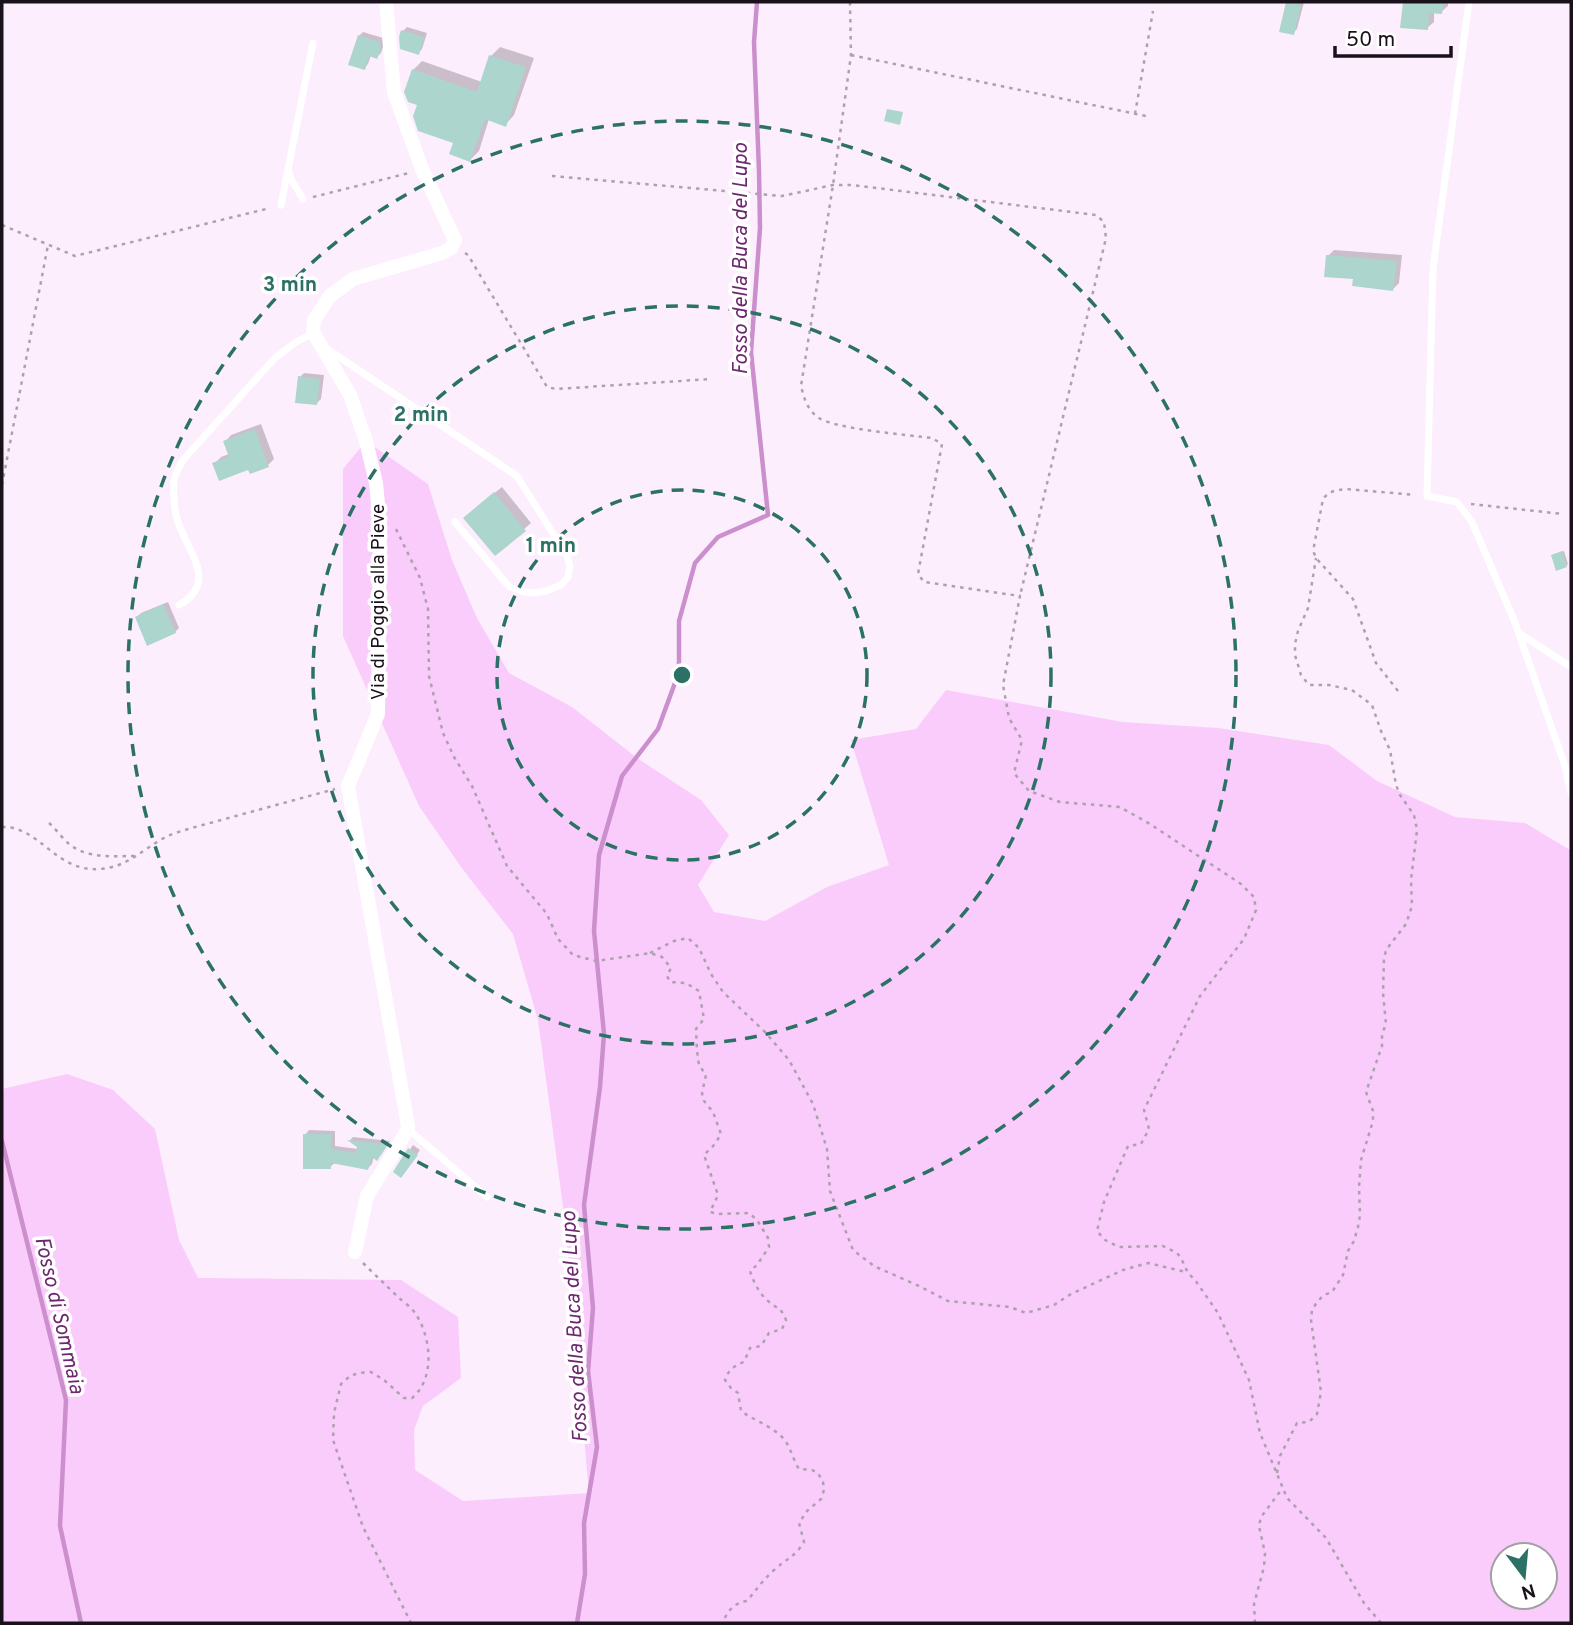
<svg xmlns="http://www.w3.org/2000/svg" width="1573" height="1625" font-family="Overpass,sans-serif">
  <rect width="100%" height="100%" fill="#fdeefd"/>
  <path fill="#faccfb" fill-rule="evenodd" d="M366 441 428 484 452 560 477 618 509 673 572 707 637 758 701 800 729 835 698 885 714 912 765 921 827 887 889 865 851 740 916 729 946 690 1123 722 1218 728 1329 745 1377 781 1455 817 1525 823 1570 850 1571 1623H2V1089L67 1074 113 1090 155 1129 179 1240 198 1278 401 1280 458 1317 461 1378 423 1406 414 1430 415 1470 463 1501 589 1493 565 1221 538 1020 513 934 461 867 419 806 343 636V469ZM1503 1555H1545V1597H1503Z"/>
  <path fill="#0003" d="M1289 2H1304L1297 29 1293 33Z
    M1409 2H1448V6L1441 12H1434V22L1427 28 1408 6Z
    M407 27 427 33 422 49 418 53 403 31Z
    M363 32 383 38 384 44 381 53 377 57 371 55 368 64 364 68 359 36Z
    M500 47 534 58 514 115 505 125 489 119 479 151 470 160 455 142 419 104 413 70 422 61 482 82 491 56Z
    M1334 250 1402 255 1399 283 1393 289 1355 278 1328 256Z
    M304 373 324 375 321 399 317 403 300 377Z
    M261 424 274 459 268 465 249 468 214 464 221 457 229 454 225 442 231 435Z
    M502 487 531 523 495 554 472 511Z
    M1564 551 1568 564 1566 566 1553 555Z
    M168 602 179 628 175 632 137 617 141 613Z
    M309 1130 335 1131V1146L358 1149 359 1146 350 1140 353 1137 390 1141 381 1155 374 1156 372 1164 368 1168 336 1162 330 1167 305 1135Z
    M413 1145 420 1150 405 1172H395Z"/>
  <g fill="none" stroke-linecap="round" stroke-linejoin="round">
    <path stroke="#ca8fcc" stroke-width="4.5" d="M2 1141 66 1400 60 1526 81 1623
      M577 1623 585 1574 584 1523 597 1447 588 1371 593 1308 584 1205 600 1087 604 1034 594 931 599 855 622 776 658 729 679 672V621L695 563 718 537 768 515 751 352 760 228 759 171 754 42 757 2"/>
  </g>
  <path fill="#acd5cd" d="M1286 2 1301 5 1294 35 1279 32Z
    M1403 2H1443L1442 14 1429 13 1428 30 1400 28Z
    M401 30 424 37 419 55 400 49 399 37Z
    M358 35 380 42 381 49 377 59 369 56 365 70 348 65Z
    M489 55 526 67 506 127 485 119 470 162 449 154 453 143 418 131 413 116 417 105 408 102 404 92 412 69 477 92Z
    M887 109 903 112 900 125 884 121Z
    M1326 255 1397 261 1393 291 1352 286 1353 279 1324 277Z
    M298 376 320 379 317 405 295 403Z
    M255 429 269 467 250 474 248 470 219 481 212 463 229 457 223 441Z
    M494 492 526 531 495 556 463 518Z
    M1562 551 1567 567 1556 571 1551 555Z
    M163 604 176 633 147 646 135 617Z
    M303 1134H331V1149L356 1153 357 1147 347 1140 388 1144 377 1161 372 1157 368 1170 331 1163V1169H303Z
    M408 1148 418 1155 401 1178 393 1172Z"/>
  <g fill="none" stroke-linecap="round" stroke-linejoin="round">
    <path stroke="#aea1ae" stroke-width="2.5" stroke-dasharray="3.5 5" stroke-linecap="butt" d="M850 2 851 55 833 185 801 386C804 398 807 410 819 418 836 429 908 435 932 438L942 444 918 574 924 582 1020 596 1003 685 1009 718 1022 740 1014 773 1029 791 1060 802 1120 807 1150 824 1241 884 1254 897 1256 910 1244 939 1200 996 1144 1110 1149 1129 1141 1144 1128 1146 1104 1202 1097 1231 1105 1240 1119 1247 1163 1246 1177 1253 1181 1258 1188 1273 1195 1280 1218 1313 1249 1380 1260 1433 1287 1498 1326 1538 1364 1603 1381 1623
      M851 55 1146 116
      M1135 114 1153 11
      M552 176 782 196 833 185H852L1096 215 1104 222 1106 238 1020 596
      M313 197 409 173
      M2 225 75 256 270 208
      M465 253 468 255 547 387 556 389 711 379
      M2 485 48 245
      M1471 504 1563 514
      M396 529 420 578 428 609 429 676 443 733 454 757 472 786 507 866 547 914 558 939 573 955 596 961 650 953 662 957 671 968 667 976 670 982 686 983 699 991 704 1019 696 1029 697 1051 699 1065 706 1075 702 1093 704 1101 713 1112 721 1134 715 1144 704 1155 718 1195 710 1212 718 1214 749 1213 757 1220 768 1238 769 1247 757 1265 750 1271C753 1281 759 1293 767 1300 777 1310 780 1305 786 1320L782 1329 769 1333 761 1346 750 1348 744 1362C735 1365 728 1370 725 1380L731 1388 738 1393 741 1411C755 1421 772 1426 784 1439 791 1448 793 1460 799 1469L812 1470 818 1473 823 1482 824 1490 821 1499 807 1511 799 1523 804 1542C794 1558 786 1559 774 1570 764 1579 756 1590 747 1601 735 1602 726 1612 723 1623
      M1398 691 1376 663 1353 599 1316 558 1314 553V546L1323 499C1329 491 1336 490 1346 489L1415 495
      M49 823C56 829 62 838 69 844 88 859 113 856 136 856
      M2 827C40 826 55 872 99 869 125 868 141 851 162 839 170 834 179 832 188 829L335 789
      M650 953 674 941 688 938 699 948 711 974 723 992 765 1032 789 1060 813 1104 827 1149 830 1191 853 1250 874 1266 919 1286 948 1301 1010 1307 1026 1313 1054 1305 1071 1294 1123 1270 1148 1263 1186 1272
      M363 1263C375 1275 387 1286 399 1298 404 1302 411 1307 415 1313 431 1336 436 1378 412 1398H404L384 1380 371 1372 359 1373 350 1376 341 1384 334 1413 333 1440 363 1527 411 1623
      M1277 1473 1280 1456 1297 1423 1309 1422 1317 1414 1321 1392 1311 1320 1312 1310 1317 1302 1324 1295 1332 1292 1343 1275 1348 1251 1354 1241 1358 1227 1360 1215 1359 1187 1361 1160 1373 1121V1111L1366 1092 1382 1046V1034L1386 1024 1383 993 1384 959 1386 950 1406 924 1412 906 1411 880 1417 830 1414 815 1400 795 1396 785 1390 750 1381 731 1372 705 1352 690 1329 685H1309L1301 675 1295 655V644L1298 631 1308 608 1316 558
      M1255 1623 1254 1604 1264 1567 1265 1553 1259 1526 1261 1517 1282 1489"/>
    <path stroke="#fff" stroke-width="7" d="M1469 2 1433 268 1427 496 1457 502 1472 522 1514 620 1565 766 1571 793
      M289 172 291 179 303 199
      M281 205 313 43
      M327 349 517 476 567 556 570 566 568 577 561 585 546 591 534 593 524 592 510 587 506 583 455 522
      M179 605C220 582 186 550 177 519 174 508 173 491 174 480 175 474 180 466 183 460L275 358 296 342 313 333
      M1519 633 1571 667
      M408 1129 487 1197"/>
    <path stroke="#fff" stroke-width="14" d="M355 1252 367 1196 407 1131 408 1126 348 786 378 714 380 525 376 483 366 441 350 395 313 332 314 320 330 296 353 279 442 253 451 248 455 240 422 169 394 92 386 2"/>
  </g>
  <g fill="none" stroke="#2b7166" stroke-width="3.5" stroke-dasharray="12 9">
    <circle cx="682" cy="675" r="185"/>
    <circle cx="682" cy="675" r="369"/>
    <circle cx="682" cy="675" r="554"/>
  </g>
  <g text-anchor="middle" stroke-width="7" stroke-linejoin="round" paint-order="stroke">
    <g font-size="19" fill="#1a121a" stroke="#fff">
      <text transform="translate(377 602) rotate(-90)" y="7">Via di Poggio alla Pieve</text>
    </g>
    <g font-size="21" font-style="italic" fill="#6d2770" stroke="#fff">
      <text transform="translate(740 259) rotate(-90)" y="7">Fosso della Buca del Lupo</text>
      <text transform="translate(60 1315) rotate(77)" y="7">Fosso di Sommaia</text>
      <text transform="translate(574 1327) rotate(-93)" y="7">Fosso della Buca del Lupo</text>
    </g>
  </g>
  <circle cx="682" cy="675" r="10" fill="#2b7166" stroke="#fff" stroke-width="3.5"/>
  <g font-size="21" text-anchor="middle" font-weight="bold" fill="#2b7166" stroke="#fff" stroke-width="7" stroke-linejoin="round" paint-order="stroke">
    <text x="290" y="291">3 min</text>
    <text x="421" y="421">2 min</text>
    <text x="551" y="552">1 min</text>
  </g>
  <rect width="1573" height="1625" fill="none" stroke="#1a121a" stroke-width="7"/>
  <g transform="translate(1524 1576) rotate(164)"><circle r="33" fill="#ffffff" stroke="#a3a0a3" stroke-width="2"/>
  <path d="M0-5L12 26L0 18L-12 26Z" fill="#2b7166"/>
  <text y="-10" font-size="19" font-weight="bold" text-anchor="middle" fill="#1a121a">N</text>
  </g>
  <path d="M1335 46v10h116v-10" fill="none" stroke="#1a121a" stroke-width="3.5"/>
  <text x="1346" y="46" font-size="21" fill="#1a121a" stroke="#ffffff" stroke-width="5" paint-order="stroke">50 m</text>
</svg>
